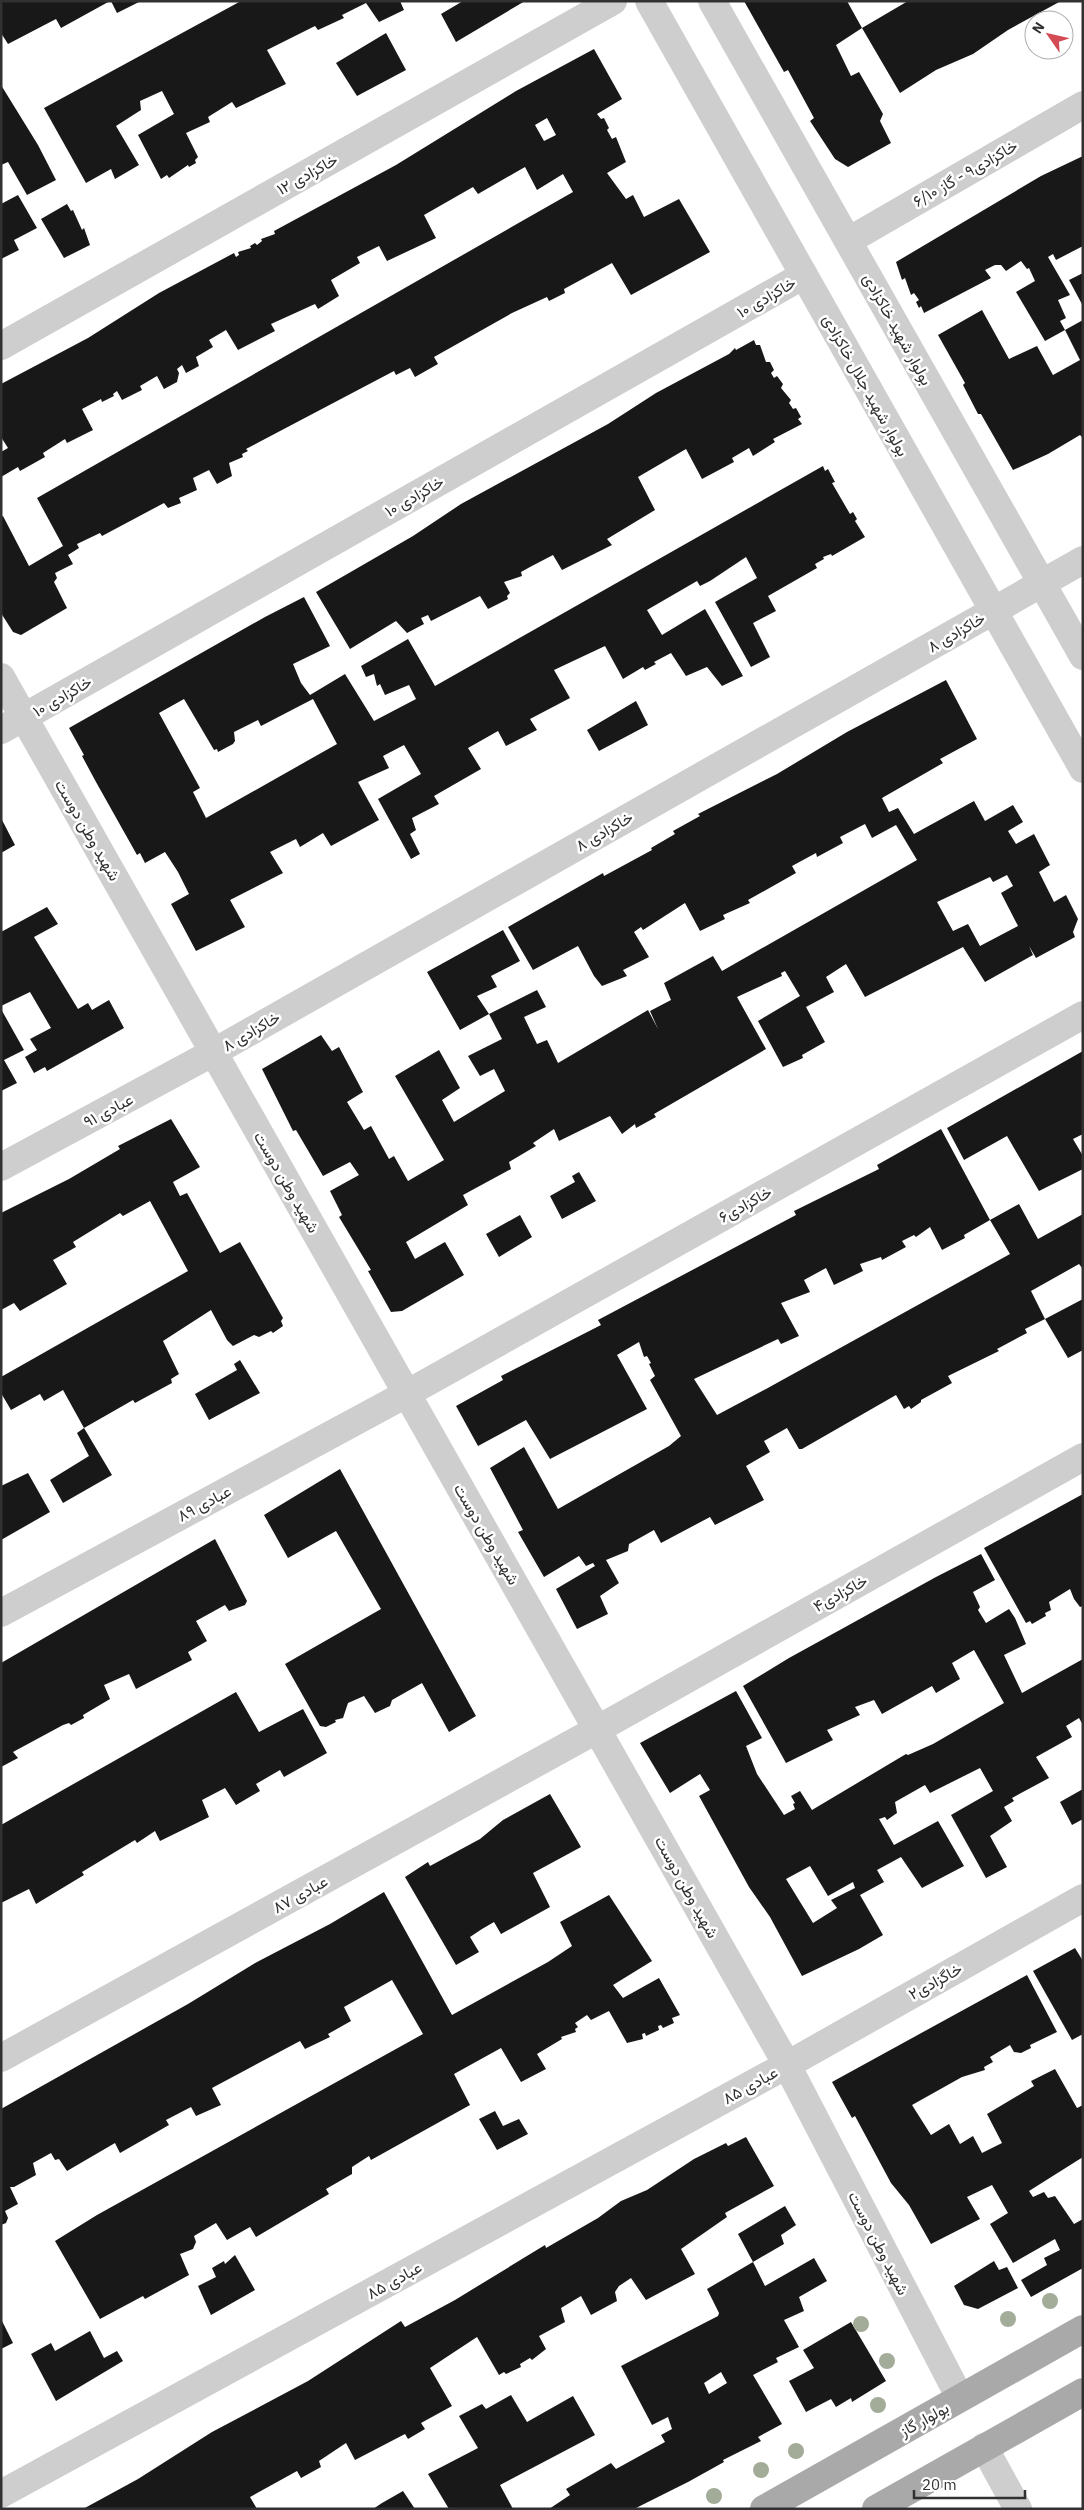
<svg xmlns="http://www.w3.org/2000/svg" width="1084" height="2510" font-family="'IBM Plex Sans',Vazirmatn,sans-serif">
  <rect width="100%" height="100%" fill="#fff"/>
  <path fill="#181818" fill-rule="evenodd" d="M1 1H110L61 28 56 19 8 44 1 33Z
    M111 1H141L117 13Z
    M241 1H400L404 10 379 22 366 3 342 15 344 18 318 30 315 26 267 50 286 84 236 108 232 102 208 117 210 122 186 133 198 157 195 160 196 163 189 167 188 165 169 178 167 175 161 179 138 135 174 114 162 91 140 101 141 110 116 126 139 165 115 179 111 169 86 183 44 108Z
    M463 1H525L456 42 441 14Z
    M744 1H847L862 28 908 1H1061L1008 30 973 54 936 70 900 93 862 28 836 45 851 76 859 72 883 114 880 121 891 143 848 167 835 159 810 121 814 118 788 70 784 72Z
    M386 33 406 70 357 96 336 63Z
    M594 49 622 99 597 114 601 119 604 118 609 128 607 130 612 139 616 137 626 162 607 173 626 199 633 195 644 217 679 199 710 252 631 295 612 263 564 289 565 293 549 301 547 297 512 313 434 357 438 364 415 377 410 368 396 375 394 371 246 449 248 451 242 454 243 457 229 463 232 476 217 484 209 470 193 478 197 490 179 498 181 503 168 508 164 503 102 536 100 533 77 544 79 548 68 555 73 564 55 573 57 578 54 582 67 608 21 635 13 632 1 613V517L3 516 29 566 63 546 37 498 573 192 563 174 537 190 525 167 478 194 473 187 424 215 436 238 387 261 379 246 357 257 360 263 331 280 339 296 318 309 315 304 271 324 275 331 238 350 226 330 209 340 213 347 196 357 199 366 186 373 182 365 177 369 179 373 177 382 164 389 157 376 140 386 142 390 122 400 117 391 113 394 114 396 102 402 101 399 82 409 93 430 67 443 65 439 43 453 45 457 20 471 18 467 1 477V452L8 448 1 437V384L88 338 159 293 234 253 236 257 239 255 238 252 251 248 250 246 255 243 257 245 262 241 261 239 275 234 274 231 396 165 516 91ZM547 118 556 135 544 141 535 125Z
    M1 85 38 145 56 180 27 195 8 162 1 165Z
    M1083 156V246L1056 260 1053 254 1048 257 1070 295 1058 300 1066 318 1060 321 1065 330 1045 341 1016 292 1035 281 1029 268 1027 269 1021 261 1006 271 1001 265H995L985 270 991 278 924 313 921 306 919 308 916 302 919 300 914 293 911 295 905 278 902 280 896 262 1041 176Z
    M18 195 37 228 14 240 19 250 1 259V204Z
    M67 204 71 211 73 210 82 230 84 228 90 245 64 258 41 219Z
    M1083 273V306L1069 280Z
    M982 310 1009 359 1037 346 1053 375 1080 360 1065 330 1083 320V438L1080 435 1048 454 1013 470 981 414H978L963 385 965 383 938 335Z
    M754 340 756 345H760L766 362H770L774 370 771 373 774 378 777 376 783 384 781 388 791 400 789 403 793 409 796 408 801 417 798 419 802 424 773 439 775 442 753 456 749 448 732 458 734 462 702 479 686 449 638 477 655 510 607 539 612 545 562 570 553 555 530 567 521 572 522 576 504 582 510 593 507 596 508 599 488 609 480 596 431 621 428 615 421 618 424 624 407 633 396 621 350 649 316 592 413 536 461 504 608 424 656 393 729 354 735 348 736 350Z
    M823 466 825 471 828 469 835 482 832 483 850 514 853 512 857 519 855 521 865 537 832 556 831 554 823 557 824 559 815 564 817 568 768 596 776 611 753 623 770 657 751 667 715 602 757 578 746 557 710 581 700 586 697 581 647 610 662 635 705 609 743 676 722 686 707 667 686 676 671 653 654 662 656 664 645 670 643 667 623 679 605 646 554 670 570 698 530 719 537 730 506 746 498 731 468 748 481 769 434 796 439 804 412 818 416 830 410 834 420 854 411 859 378 799 421 774 404 745 383 756 389 768 358 782 379 820 331 846 323 833 300 847 296 839 270 852 283 873 230 900 245 927 196 951 171 904 189 894 178 872 165 852 145 863 140 853 137 855 96 782 82 756 84 755 69 728 265 617 304 597 330 646 293 664 301 683 310 695 345 674 374 721 416 699 409 685 385 695 380 684 377 686 374 674 366 677 361 666 408 639 435 686ZM184 699 214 750 217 749 218 752 233 744 235 741 234 732 258 720 261 726 313 699 337 744 206 818 193 792 200 788 159 713Z
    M946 680 977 739 940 759 943 763 882 798 889 812 898 808 914 834 974 801 985 821 1013 805 1023 822 1008 831 1016 844 1034 834 1050 865 1039 872 1054 902 1066 895 1078 919 1073 932 1075 937 1036 958 1029 946 1033 955 985 982 963 947 865 997 846 964 826 977 834 992 806 1007 825 1042 802 1055 803 1058 783 1067 758 1021 800 996 785 971 781 973 782 976 737 997 766 1049 654 1114 656 1117 636 1128 635 1124 622 1134 610 1116 559 1141 554 1129 533 1143 536 1146 509 1162 511 1169 463 1195 468 1205 406 1242 415 1259 445 1242 464 1275 402 1311 391 1312 368 1271 371 1270 339 1217 342 1215 330 1191 359 1175 350 1162 323 1176 296 1130 293 1131 262 1069 321 1035 332 1051 339 1047 363 1092 347 1102 364 1130 371 1126 389 1159 394 1156 408 1181 444 1160 395 1076 439 1050 460 1088 442 1100 454 1122 505 1091 494 1069 480 1076 468 1056 502 1039 489 1014 537 990 546 1007 524 1017 537 1044 547 1040 558 1063 648 1010 658 1029 650 1011 671 1000 664 983 713 956 722 971 917 860 896 825 872 838 865 824 840 837 843 843 817 857 816 853 792 866 796 873 748 900 750 903 723 915 725 919 700 931 685 903 643 930 641 927 634 932 649 957 623 970 627 976 602 986 594 976 578 946 533 970 508 927 603 873 604 876 652 850 651 848 675 834 673 831 700 816 698 814 777 774 847 732ZM1007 875 1013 886 1001 893 1018 926 980 946 968 924 953 931 937 902 990 877 993 882Z
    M636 701 648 725 599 751 587 730Z
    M1 818 15 845 1 853Z
    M47 907 58 924 34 937 78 1009 88 1003 92 1010 109 1000 124 1028 47 1071 45 1067 34 1073 25 1057 37 1050 30 1039 51 1028 30 992 1 1006V932Z
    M503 930 520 961 491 976 497 987 477 996 489 1014 460 1030 427 972Z
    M1 1009 24 1050 4 1060 17 1083 1 1091Z
    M1083 1051V1134L1073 1139 1083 1156V1169L1039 1191 1007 1136 964 1160 947 1128Z
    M171 1119 200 1167 173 1182 180 1196 187 1193 220 1253 240 1242 283 1318 281 1321 283 1326 273 1333 271 1331 259 1337 254 1335 233 1346 227 1340 211 1310 163 1341 179 1374 171 1379 172 1383 135 1403 133 1400 84 1428 112 1475 63 1503 50 1480 89 1456 77 1433 84 1428 63 1390 44 1401 40 1394 11 1410 1 1393V1377L188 1271 150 1201 123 1216 120 1213 73 1242 76 1247 53 1260 67 1284 20 1311 14 1303 1 1310V1213L69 1179 120 1149 118 1146Z
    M941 1129 990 1220 1019 1204 1038 1239 1083 1214V1269L1079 1264 1031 1291 1045 1319 1025 1329 1027 1333 997 1349 999 1351 948 1376 952 1383 921 1400V1402L911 1409 909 1406 904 1409 896 1395 802 1449H799L787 1428 764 1441 770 1452 746 1466 764 1500 715 1525 710 1517 661 1543 654 1530 629 1544 628 1551 606 1560 619 1583 600 1596 608 1614 577 1629 556 1589 595 1566 593 1563 586 1566 579 1556 544 1577 518 1532 523 1530 490 1468 524 1447 558 1509 669 1446 681 1436 650 1380 655 1376 649 1364 651 1363 647 1356 644 1357 639 1342 617 1355 647 1409 550 1459 526 1420 478 1446 456 1406 503 1380 501 1376 601 1325 598 1320 796 1215 794 1211 879 1169 877 1165ZM990 1220 1010 1254 766 1389 717 1415 694 1379 778 1339 781 1344 799 1336 781 1303 810 1292 804 1280 826 1268 834 1285 863 1271 860 1264 881 1257 882 1260 906 1247 902 1241 914 1235 916 1237 930 1227 942 1250 965 1238 964 1235Z
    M579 1172 596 1201 562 1219 550 1196 575 1182 572 1176Z
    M520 1215 532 1237 499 1257 486 1234Z
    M1083 1299V1350L1068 1358 1045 1319Z
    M240 1360 260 1393 209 1420 195 1394 237 1370 234 1364Z
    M340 1469 476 1716 449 1732 422 1683 392 1700 390 1706 375 1713 364 1696 348 1703 343 1718 335 1720 336 1722 326 1727 320 1726 285 1664 381 1609 336 1531 288 1558 264 1515Z
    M28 1473 50 1512 1 1540V1486Z
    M1083 1494V1606L1080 1607 1074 1599 1070 1589 1049 1602 1051 1610 1045 1613 1046 1616 1032 1624 1030 1621 1026 1623 984 1548Z
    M215 1539 247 1601 245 1605 229 1611 225 1605 196 1621 207 1641 188 1652 192 1660 136 1689 129 1674 104 1685 110 1699 83 1715 84 1718 71 1725 69 1723 63 1725 13 1752 18 1758 1 1767V1663Z
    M981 1554 995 1580 973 1592 980 1607 978 1610 986 1623 1009 1609 1015 1618 1026 1644 1004 1655 1022 1693 1083 1659V1725L1079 1718 1066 1726 1072 1737 1036 1757 1049 1778 1012 1798 1014 1801 1004 1807 1012 1821 990 1836 1007 1867 986 1878 951 1815 993 1791 980 1768 930 1793 925 1785 895 1802 897 1813 887 1820 885 1817 879 1819 894 1845 938 1821 964 1866 922 1888 901 1857 877 1870 884 1882 860 1895 883 1935 859 1949 802 1976 770 1917 749 1887 699 1796 710 1790 700 1774 670 1793 640 1743 736 1691 762 1738 746 1746 757 1774 784 1815 795 1809 793 1804 795 1803 791 1796 800 1791 812 1810 906 1754 908 1755 933 1744 1004 1703 974 1650 952 1663 960 1679 936 1693 932 1686 882 1714 874 1700 855 1707 860 1715 827 1730 833 1740 786 1763 743 1686 789 1658 936 1577ZM810 1866 828 1896 853 1882 855 1888 831 1900 837 1908 813 1923 786 1879Z
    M236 1692 259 1732 303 1709 327 1753 284 1777 280 1770 256 1784 260 1791 236 1805 225 1788 202 1800 209 1817 160 1841 155 1831 137 1843 135 1840 82 1872 84 1875 36 1904 29 1889 1 1903V1825Z
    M1083 1789V1819L1072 1825 1060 1802Z
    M550 1794 581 1847 533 1873 550 1907 501 1934 494 1922 482 1929 470 1937 479 1952 456 1965 405 1877 428 1862 430 1866 480 1839 503 1820Z
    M384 1892 452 2015 548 1962 572 1946 560 1922 609 1895 652 1961 613 1985 623 1998 659 1978 680 2015 672 2018 674 2023 663 2028 661 2025 658 2026 659 2030 646 2036 645 2033 642 2034 643 2039 627 2043 609 2011 591 2020 587 2015 575 2023 578 2027 575 2029 576 2032 561 2037 562 2039 537 2054 546 2069 521 2082 501 2048 454 2074 470 2105 371 2160 369 2156 352 2167V2174L326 2189 329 2194 256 2237 250 2227 227 2240 216 2223 194 2236 196 2242 193 2249 180 2254 189 2275 145 2299 143 2296 100 2319 55 2241 97 2215 423 2034 392 1980 344 2007 351 2021 328 2034 330 2037 305 2049 300 2041 212 2088 221 2105 196 2116 191 2107 166 2120 169 2125 120 2153 115 2143 67 2171 59 2159 55 2160 51 2153 33 2163 36 2175 14 2187H10L18 2204 5 2211 8 2218 6 2223 1 2225V2109L188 2004 257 1962 330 1924Z
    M1075 1948 1083 1961V2034L1072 2040 1033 1971Z
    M1027 1975 1057 2032 1030 2045 1031 2048 1021 2053 1014 2052 1010 2045 990 2057 993 2062 984 2067 985 2070 962 2077 912 2105 931 2135 949 2124 960 2144 973 2136 982 2153 1002 2143 987 2114 1034 2086 1031 2081 1055 2069 1077 2108 1083 2105V2157L1029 2191 1033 2197 1044 2192 1048 2198 1055 2196 1074 2224 1083 2219V2268L1031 2297 1021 2280 1047 2265 1044 2258 1060 2250 1055 2239 1013 2263 990 2224 1008 2213 992 2185 967 2197 980 2219 931 2244 909 2205 891 2183 855 2116 852 2118 832 2082Z
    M495 2111 503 2126 519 2119 528 2134 497 2150 479 2119Z
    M746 2137 774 2186 725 2213 727 2217 681 2249 695 2274 646 2300 631 2278 619 2286 615 2292 617 2301 591 2315 581 2296 561 2308 565 2322 539 2336 546 2349 532 2360 530 2358 520 2364 521 2367 506 2374 504 2372 499 2375 477 2337 430 2368 452 2406 421 2423 425 2429 408 2439 405 2434 355 2460 346 2443 319 2461 321 2467 301 2478 297 2471 250 2497 257 2509H83L138 2479 212 2432 308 2381 401 2321 405 2327 455 2300 545 2245 546 2248 598 2218 621 2201 647 2190 694 2159 726 2143 728 2146Z
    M785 2206 796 2225 781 2235 784 2244 753 2262 765 2286 814 2258 827 2281 799 2297 804 2311 784 2320 799 2347 776 2358 778 2362 753 2375 782 2424 758 2437 761 2441 723 2460 724 2462 688 2482 634 2509H549L570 2495 566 2489 611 2463 616 2469 665 2442 661 2435 672 2429 668 2417 652 2425 621 2366 718 2316 719 2313 707 2289 753 2262 738 2234ZM721 2372 727 2383 709 2394 704 2383Z
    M235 2255 255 2290 211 2315 198 2286 216 2277 212 2268 224 2261 225 2264Z
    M994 2261 999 2270 1007 2267 1018 2288 978 2309 964 2305 954 2286Z
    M1 2319 13 2343 1 2349Z
    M851 2322 886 2381 852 2402 851 2398 836 2407 831 2399 806 2412 789 2381 814 2368 803 2350Z
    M90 2331 104 2358 117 2351 123 2361 56 2401 31 2354 51 2343 55 2351Z
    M511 2395 527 2422 573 2396 595 2435 500 2485 513 2509H449L428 2474 478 2448 459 2416 482 2404 486 2409Z
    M403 2491 415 2509H373L382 2503Z"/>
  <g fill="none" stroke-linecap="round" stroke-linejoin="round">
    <path stroke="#cecece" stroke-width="28" d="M649 1 1083 769
      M712 1 1083 656
      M848 241 1083 105
      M1 346 613 1
      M1 677 787 2065 960 2398
      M1 730 804 275
      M1 1167 214 1052 1083 560
      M1 1613 408 1393 1083 1015
      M1 2058 598 1729 1083 1457
      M984 2447 1018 2509
      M1 2494 787 2065 1083 1898"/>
    <path stroke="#a9a9a9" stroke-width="28" d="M764 2509 1083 2329
      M876 2509 1083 2392"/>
  </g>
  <g fill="#a2ac98">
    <circle cx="1050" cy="2301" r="8"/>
    <circle cx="1008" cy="2319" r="8"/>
    <circle cx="861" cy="2324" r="8"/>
    <circle cx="887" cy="2361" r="8"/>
    <circle cx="878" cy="2405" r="8"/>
    <circle cx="796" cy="2451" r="8"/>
    <circle cx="761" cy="2470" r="8"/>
    <circle cx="714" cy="2496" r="8"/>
  </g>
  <g text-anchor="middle" stroke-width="5" stroke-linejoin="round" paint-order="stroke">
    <g font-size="16" fill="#313131" stroke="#fff">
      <text transform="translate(965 173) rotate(-30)" y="6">خاکزادی۹ - گاز ۶/۱۰</text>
      <text transform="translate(307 174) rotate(-29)" y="6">خاکزادی ۱۲</text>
      <text transform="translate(766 297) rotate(-30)" y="6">خاکزادی ۱۰</text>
      <text transform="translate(898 329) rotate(61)" y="6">بولوار شهید خاکزادی</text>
      <text transform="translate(866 385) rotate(61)" y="6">بولوار شهید جلال خاکزادی</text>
      <text transform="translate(414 496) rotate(-30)" y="6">خاکزادی ۱۰</text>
      <text transform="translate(956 632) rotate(-30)" y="6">خاکزادی ۸</text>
      <text transform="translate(62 696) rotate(-30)" y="6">خاکزادی ۱۰</text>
      <text transform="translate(88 830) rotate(60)" y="6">شهید وطن دوست</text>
      <text transform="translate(604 831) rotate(-30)" y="6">خاکزادی ۸</text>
      <text transform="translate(251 1031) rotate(-30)" y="6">خاکزادی ۸</text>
      <text transform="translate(108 1110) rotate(-28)" y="6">عبادی ۹۱</text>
      <text transform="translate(287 1182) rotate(60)" y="6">شهید وطن دوست</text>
      <text transform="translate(745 1204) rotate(-29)" y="6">خاکزادی۶</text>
      <text transform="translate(204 1503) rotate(-28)" y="6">عبادی ۸۹</text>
      <text transform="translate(487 1534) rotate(60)" y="6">شهید وطن دوست</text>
      <text transform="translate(840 1593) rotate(-29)" y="6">خاکزادی۴</text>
      <text transform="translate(687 1887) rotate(61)" y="6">شهید وطن دوست</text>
      <text transform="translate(300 1894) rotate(-29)" y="6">عبادی ۸۷</text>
      <text transform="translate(935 1981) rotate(-29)" y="6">خاگزادی۲</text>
      <text transform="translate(750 2085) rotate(-29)" y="6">عبادی ۸۵</text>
      <text transform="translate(879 2243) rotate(63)" y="6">شهید وطن دوست</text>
      <text transform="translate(394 2280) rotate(-29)" y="6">عبادی ۸۵</text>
      <text transform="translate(924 2419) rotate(-29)" y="6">بولوار گاز</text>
    </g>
  </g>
  <rect width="1084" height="2510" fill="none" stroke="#313131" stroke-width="5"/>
  <g transform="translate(1049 35) rotate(304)"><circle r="24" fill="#ffffff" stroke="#adadad"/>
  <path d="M0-4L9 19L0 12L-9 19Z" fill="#d34954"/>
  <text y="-8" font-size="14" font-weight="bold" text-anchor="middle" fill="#313131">N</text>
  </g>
  <path d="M914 2490v8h111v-8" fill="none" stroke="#313131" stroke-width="2.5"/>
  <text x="922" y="2490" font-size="15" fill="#313131" stroke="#ffffff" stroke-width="4" paint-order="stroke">20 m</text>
</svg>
